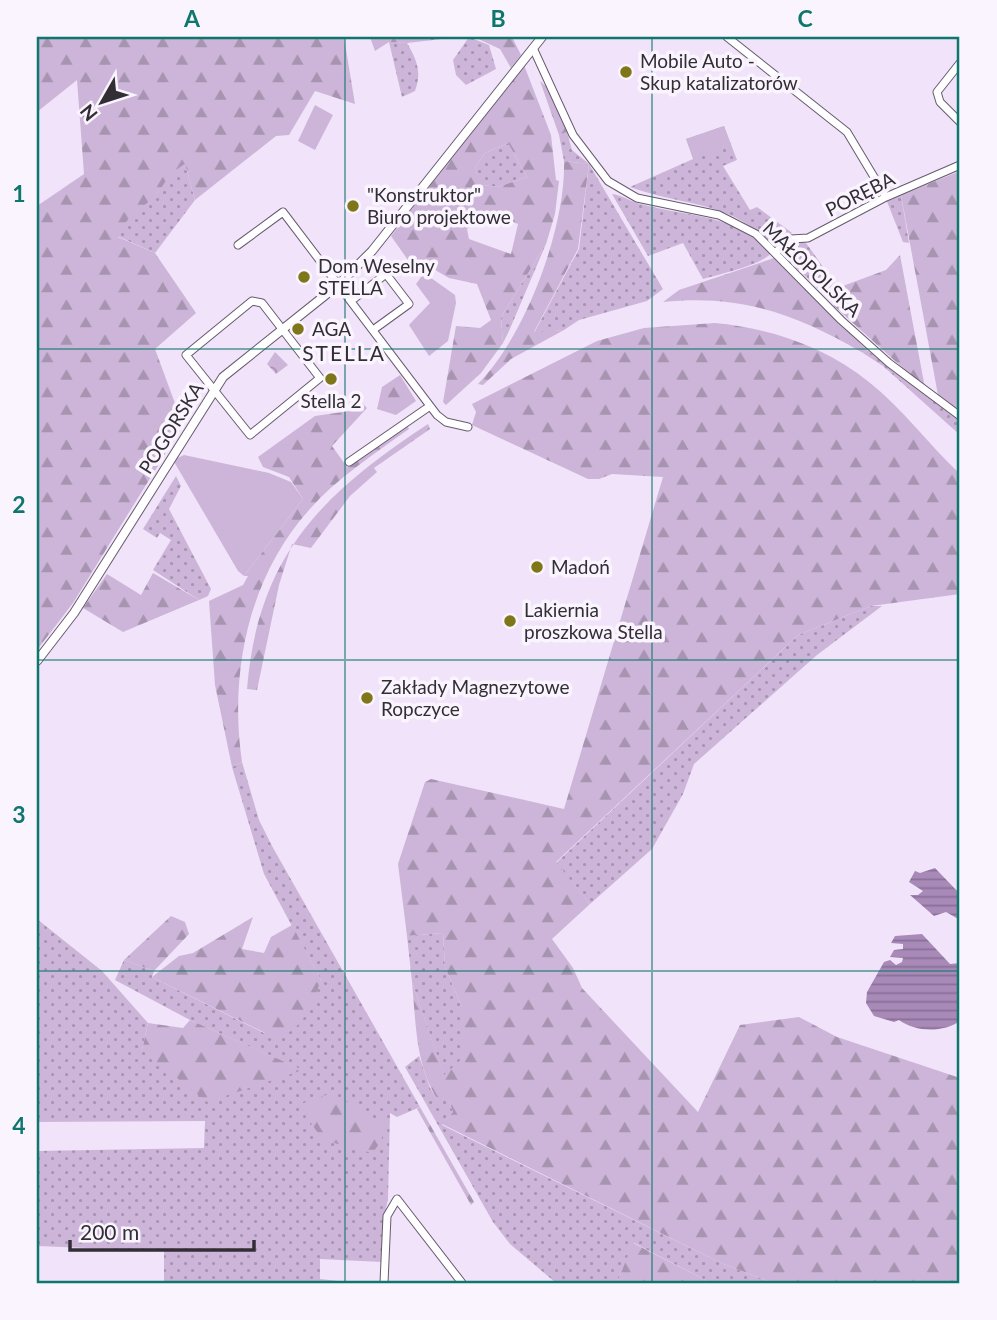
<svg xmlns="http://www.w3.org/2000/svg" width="997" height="1320" font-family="Lato,sans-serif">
  <defs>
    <pattern id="grass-dots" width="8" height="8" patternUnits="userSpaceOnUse" patternTransform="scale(1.75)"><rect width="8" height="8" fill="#cdb5d9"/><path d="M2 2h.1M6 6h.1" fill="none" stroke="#a794b1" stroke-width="1.8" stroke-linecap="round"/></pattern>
    <pattern id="forest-firs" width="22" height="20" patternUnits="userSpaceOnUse" patternTransform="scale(1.75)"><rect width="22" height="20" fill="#cdb5d9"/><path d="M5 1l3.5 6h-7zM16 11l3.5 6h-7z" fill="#a794b1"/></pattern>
    <pattern id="park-crowns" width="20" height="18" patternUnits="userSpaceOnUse" patternTransform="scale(1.75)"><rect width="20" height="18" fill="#cdb5d9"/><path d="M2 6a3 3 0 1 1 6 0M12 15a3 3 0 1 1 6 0" fill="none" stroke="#a794b1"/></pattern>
    <pattern id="water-rules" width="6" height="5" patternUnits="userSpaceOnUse" patternTransform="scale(1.75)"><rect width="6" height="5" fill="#a889b8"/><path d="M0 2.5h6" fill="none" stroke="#897096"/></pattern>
  </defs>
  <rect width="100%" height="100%" fill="#f1e3f9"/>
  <path fill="url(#grass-dots)" d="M469 37 489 45 496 69 466 85 456 75 453 60Z
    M389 42 407 43C417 60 422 73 415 91L402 97Z
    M724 126 737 160 723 166 750 210 757 207 792 233 779 246 773 245C729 200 685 207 630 187L693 159 686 139Z
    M567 132 572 150 589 164 663 289 647 301 579 320 564 330 534 333 579 249 589 164 564 161 559 135Z
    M508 143 527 177 498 187 481 185 475 168 485 153Z
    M185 164 195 200 155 253 117 236 128 216 158 192 167 175Z
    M612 194C621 195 628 200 637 203 693 219 724 210 772 252 763 265 720 274 703 279L683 243 648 256Z
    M901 195 909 243 903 242 886 199Z
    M795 240 806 243 836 285 821 291 782 254 781 250Z
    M546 244 509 331 503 343 501 317Z
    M867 350 960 421V435L883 366 863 353Z
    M176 476 181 486 169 509 211 589 208 596 199 600 153 570 171 540 160 533 157 538 143 529Z
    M871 606H882L817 655 694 764 683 794 652 849 590 904 556 863 798 635Z
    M242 762 259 820 272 846 420 1107 397 1117 390 1113 388 1198 382 1230V1262L320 1259V1279L357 1283H164V1251L37 1246V1151L204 1148 205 1121 37 1122V919L102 971 148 1023 142 1050 302 1070 190 1020 115 980 124 960 154 971 152 977 264 1033 321 980 264 874 232 767Z
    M443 933 445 967 462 1007V1060L444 1076 412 982 407 936Z
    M419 1056 430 1088 438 1100H449L453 1112 442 1125 721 1263 773 1283H711L634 1243 617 1283H556L510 1244 493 1222 405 1067Z"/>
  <path fill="url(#forest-firs)" fill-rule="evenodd" d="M37 37H344L355 104 315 91 289 135 276 136 195 200 185 164C167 175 170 177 158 192 142 212 131 207 118 237L155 253 196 313 155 349 183 425 73 603 37 650V206L84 174 77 80 37 112Z
    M370 37H459L407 43 389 42 375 51Z
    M474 37H512L521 55 511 68 500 49Z
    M524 65 551 135 556 180 559 181 555 214 546 244 501 317 503 343 481 373 446 405 443 402 456 326 480 328 491 320 477 284 449 278 430 267 415 270 391 236ZM508 143 527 177 498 187 482 185 475 168 485 153ZM502 218 518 224 511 254 469 239 467 229 480 219Z
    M540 81 549 89 567 132 559 135Z
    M564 161 589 164 578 249 534 332 564 330 511 359 483 385 478 384C525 337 566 228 564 161Z
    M960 171V412L938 395 901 195Z
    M900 255 925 388 834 306 832 290 886 270Z
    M777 257 867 350 863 353C796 314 741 294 663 302L679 290Z
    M715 323C770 328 826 347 869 382 903 409 929 445 960 474V594L871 606 798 635 556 862 590 904 552 939 573 968 582 988 698 1112 740 1025 799 1017 837 1037 960 1078V1283H773L721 1263 442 1124 453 1112 449 1100H438C415 1065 416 1022 412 982L444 1075 462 1059V1007L445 967 443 933 407 936 398 864 425 782 431 779 564 809 663 477 612 474 599 479H588L472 425 476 412 472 404 597 341 644 328Z
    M400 375 416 401 396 415 377 409 382 387Z
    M362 403 367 408 332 446 347 467 407 425 409 429C374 454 337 478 309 510 248 578 229 674 242 762L232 767 215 685 209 601 243 585 248 576H244L303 499 289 477 263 467 258 457 315 416 350 411Z
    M428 424 430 429 374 468 377 472 350 496 311 548 292 544 279 585 257 690 247 689C258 555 322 494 428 424Z
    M153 573 199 600 123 632 83 608 107 574 141 595Z
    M171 916 185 922 189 934 154 971 124 960Z
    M253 917 242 949 264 953 271 937 292 925 321 980C312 1005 303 1031 275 1038L152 977 179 956 193 953Z
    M190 1020 303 1070 207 1102 142 1050 148 1023 183 1028Z
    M329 1094 359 1107 374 1127 382 1118C386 1133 382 1142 372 1153L323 1140 298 1105Z
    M420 1107 474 1202 471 1205 417 1109Z
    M633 1243 711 1283H617Z"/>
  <path fill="url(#park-crowns)" d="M275 352 288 365 276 374 267 364Z"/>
  <path fill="#cdb5d9" d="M315 105 333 115 315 150 298 141Z
    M724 126 731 145 694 158 686 139Z
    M424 273 455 295 456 303 448 341 429 356 409 325 430 303 416 284Z
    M184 455 269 473 291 482 303 499 244 576 238 571 173 460Z"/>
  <path fill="url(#water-rules)" d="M935 868 960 894V920L946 912 934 916 910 895H918L923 891 909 882 915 871 920 873Z
    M922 934 950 964 960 963V1021C943 1033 915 1032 899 1020L894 1022 874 1016 866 1003 867 992 884 962 890 960 896 965 902 962 903 958 890 957 894 950 903 949V944L891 943 895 936Z"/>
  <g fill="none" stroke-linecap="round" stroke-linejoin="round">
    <defs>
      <path id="minor" d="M727 37 847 132 886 197
        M533 48 573 135 608 181 637 198 719 215 756 234 841 320 889 363 960 416
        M960 63 937 92 940 102 960 122
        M238 245 283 212 437 415 446 422 468 427
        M777 251 791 239 808 238 886 197 960 165
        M252 301 262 303 320 378 250 435 186 355Z
        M351 301 386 274 409 304 373 330
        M349 462 430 406
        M384 1283 387 1216 397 1199 462 1283"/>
      <path id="tertiary" d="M37 661 74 613 223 377 338 285 372 251 542 37"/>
    </defs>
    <use href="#minor" stroke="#675b6d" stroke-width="9"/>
    <use href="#tertiary" stroke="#675b6d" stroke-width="10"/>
    <use href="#minor" stroke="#fff" stroke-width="7"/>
    <use href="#tertiary" stroke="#fff" stroke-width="8"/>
  </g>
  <path fill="none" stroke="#0f766e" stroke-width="2" stroke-opacity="0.55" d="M345 37V1283M652 37V1283M37 349H960M37 660H960M37 971H960"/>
  <g fill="#7f761a" stroke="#f9f4fd" stroke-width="2.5">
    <circle cx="626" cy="72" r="7"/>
    <circle cx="353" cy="206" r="7"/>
    <circle cx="304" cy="277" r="7"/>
    <circle cx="298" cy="329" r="7"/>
    <circle cx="331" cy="379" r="7"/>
    <circle cx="537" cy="567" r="7"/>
    <circle cx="510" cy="621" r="7"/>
    <circle cx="367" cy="698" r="7"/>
  </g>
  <g text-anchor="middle" stroke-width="7" stroke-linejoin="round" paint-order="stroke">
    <g font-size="19" fill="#332e36" stroke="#f9f4fd" text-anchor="start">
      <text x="640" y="68">Mobile Auto -<tspan x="640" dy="22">Skup katalizatorów</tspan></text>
      <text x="367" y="202">"Konstruktor"<tspan x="367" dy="22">Biuro projektowe</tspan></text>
      <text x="318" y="273">Dom Weselny<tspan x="318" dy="22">STELLA</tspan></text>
      <text x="312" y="336">AGA</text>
      <text x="331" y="408" text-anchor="middle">Stella 2</text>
      <text x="551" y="574">Madoń</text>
      <text x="524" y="617">Lakiernia<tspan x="524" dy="22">proszkowa Stella</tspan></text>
      <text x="381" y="694">Zakłady Magnezytowe<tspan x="381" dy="22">Ropczyce</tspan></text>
    </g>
    <g font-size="19" fill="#332e36" stroke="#f9f4fd">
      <text transform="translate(860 194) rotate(-27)" y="7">PORĘBA</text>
      <text transform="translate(812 269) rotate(44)" y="7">MAŁOPOLSKA</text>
      <text transform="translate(171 428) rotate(-58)" y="7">POGORSKA</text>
    </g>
    <g font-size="21" letter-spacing="2" fill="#332e36" stroke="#f9f4fd">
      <text x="344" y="361">STELLA</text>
    </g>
  </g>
  <rect width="997" height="1320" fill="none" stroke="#f9f4fd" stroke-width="77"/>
  <g transform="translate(102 102) rotate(231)" stroke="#f9f4fd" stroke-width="5" paint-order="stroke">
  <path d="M0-5L12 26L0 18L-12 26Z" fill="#332e36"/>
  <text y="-10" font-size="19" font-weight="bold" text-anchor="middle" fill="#332e36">N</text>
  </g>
  <path d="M70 1240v10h184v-10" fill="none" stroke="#332e36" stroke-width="3.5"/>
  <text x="80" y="1240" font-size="21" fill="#332e36" stroke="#f9f4fd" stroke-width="5" paint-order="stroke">200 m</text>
  <rect x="38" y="38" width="920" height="1244" fill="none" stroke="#0f766e" stroke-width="2.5"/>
  <g font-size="23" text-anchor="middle" font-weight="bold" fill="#0f766e">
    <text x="192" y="27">A</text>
    <text x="498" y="27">B</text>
    <text x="805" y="27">C</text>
    <text x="19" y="202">1</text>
    <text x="19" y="513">2</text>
    <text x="19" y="823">3</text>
    <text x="19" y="1134">4</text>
  </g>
</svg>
